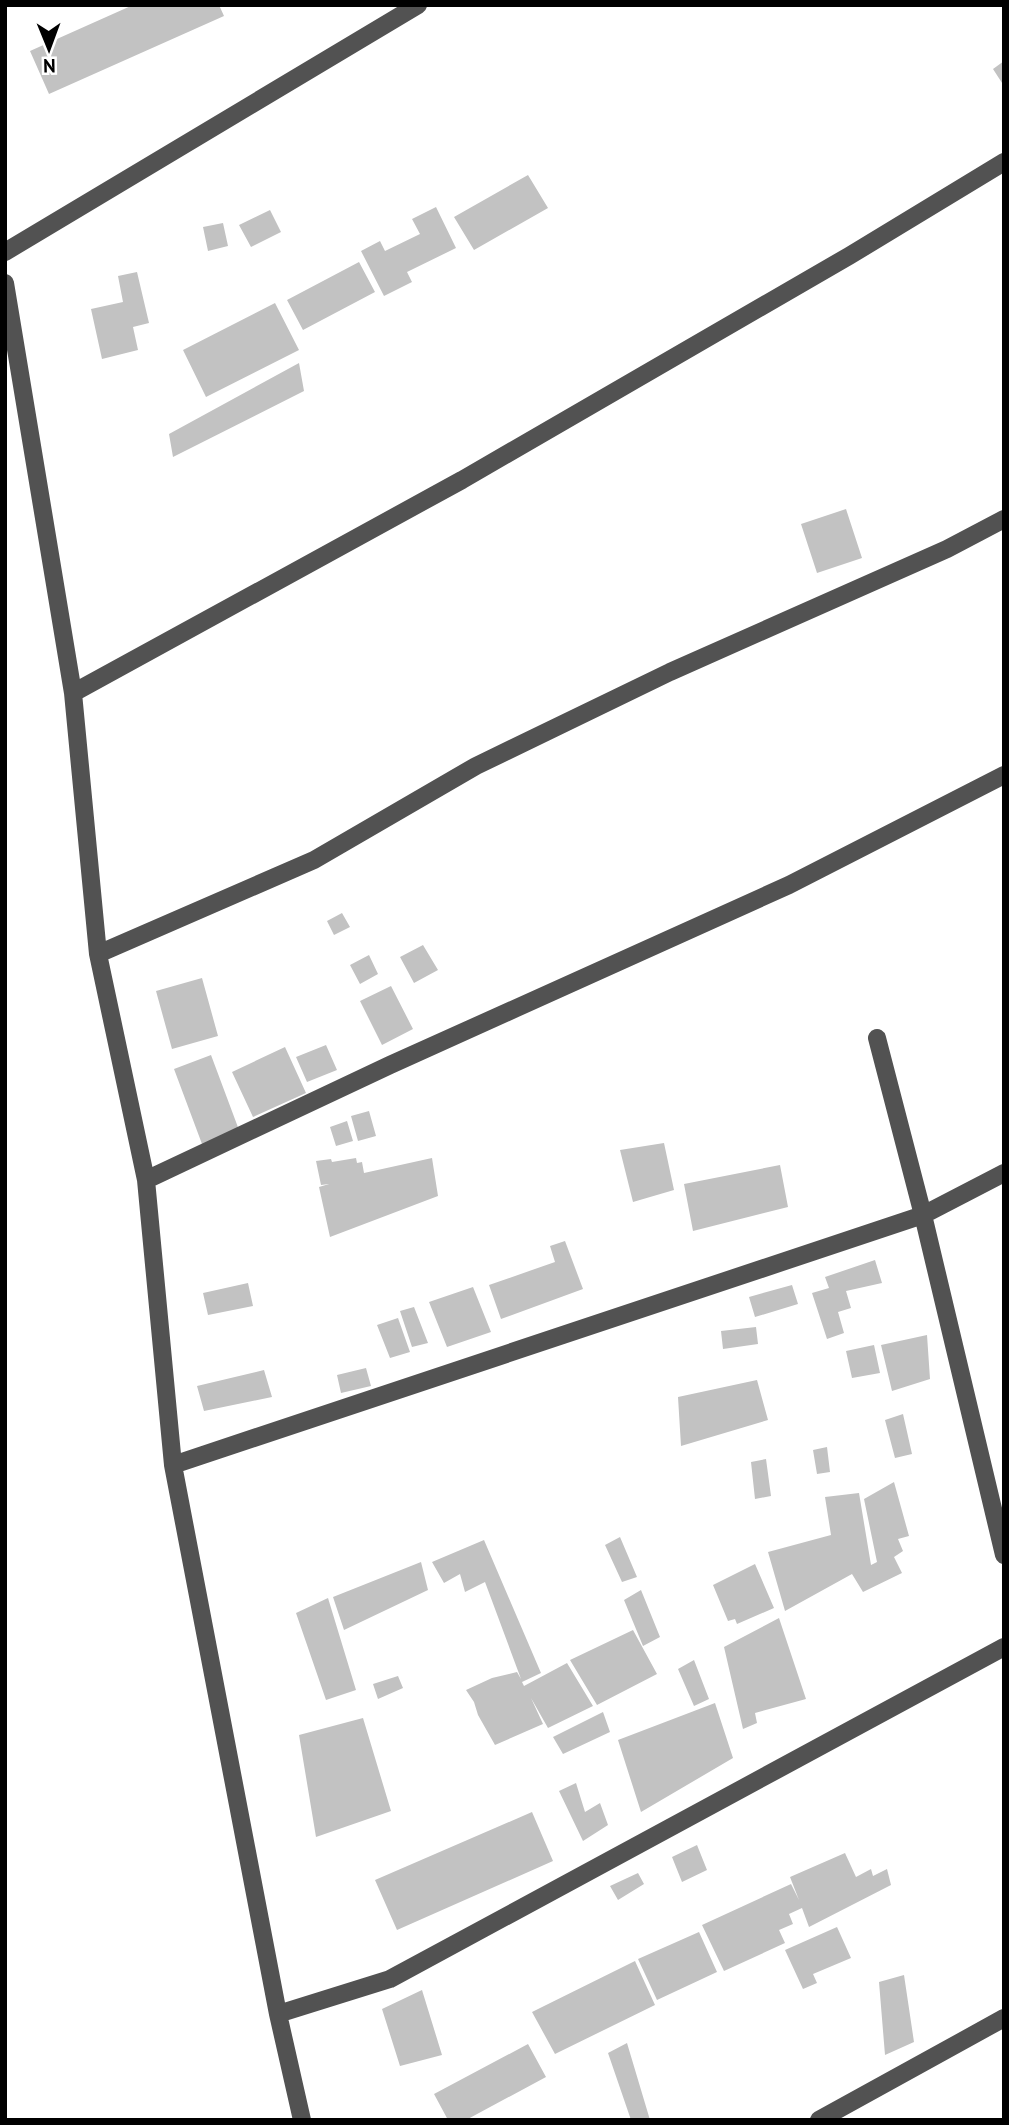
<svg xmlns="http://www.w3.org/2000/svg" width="1009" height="2125" font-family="'PT Sans',sans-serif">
  <rect width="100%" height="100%" fill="#fff"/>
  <path fill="#c2c2c2" d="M133 5H219L224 16 49 94 30 51Z
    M1004 61V86L993 69Z
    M528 175 548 208 474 250 454 217Z
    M436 207 456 248 407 272 412 282 384 296 361 251 380 241 385 251 420 234 412 219Z
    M270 210 281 232 251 247 239 225Z
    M223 223 228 246 208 251 203 227Z
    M359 262 375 292 303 330 287 300Z
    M137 272 149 323 133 327 138 350 102 359 91 309 123 302 118 276Z
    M275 303 299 350 206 397 183 350Z
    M299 363 304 391 173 457 169 434Z
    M846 509 862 558 817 573 801 524Z
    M342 913 350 927 334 935 327 921Z
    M423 945 438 970 414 983 400 957Z
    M369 955 378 974 360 984 350 965Z
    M202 978 218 1036 172 1049 156 991Z
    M391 986 413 1029 382 1045 360 1001Z
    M326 1045 337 1070 307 1082 296 1057Z
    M285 1047 306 1093 253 1117 232 1072Z
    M211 1055 239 1130 202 1144 174 1069Z
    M369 1111 376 1136 358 1141 351 1116Z
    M347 1121 353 1141 336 1146 330 1127Z
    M664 1143 674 1190 633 1202 620 1150Z
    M356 1158 357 1163 362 1162 364 1173 432 1158 438 1196 330 1237 319 1187 329 1184 321 1185 316 1161 331 1159 332 1162Z
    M780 1165 788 1207 693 1231 684 1184Z
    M565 1241 583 1289 501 1319 489 1285 555 1262 550 1246Z
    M875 1260 882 1283 846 1291 851 1308 838 1312 844 1333 827 1339 812 1293 829 1288 825 1277Z
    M248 1283 253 1306 208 1315 203 1293Z
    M792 1285 798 1304 755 1317 749 1297Z
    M473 1287 491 1332 447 1347 429 1302Z
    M414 1307 428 1343 412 1347 400 1311Z
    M398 1318 410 1352 390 1358 377 1325Z
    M756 1327 758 1344 723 1349 721 1331Z
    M927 1335 930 1379 892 1391 881 1345Z
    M874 1345 880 1373 852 1378 846 1351Z
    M366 1368 371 1386 341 1393 337 1375Z
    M264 1370 272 1397 204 1411 197 1386Z
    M757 1380 768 1420 681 1446 678 1397Z
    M903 1414 912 1454 895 1458 885 1420Z
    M827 1447 830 1472 817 1474 813 1450Z
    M766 1459 771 1496 755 1499 751 1462Z
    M894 1482 909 1536 898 1539 903 1551 894 1557 902 1573 863 1592 852 1574 785 1611 768 1552 831 1535 825 1497 859 1493 871 1565 877 1562 864 1499Z
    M620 1537 637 1577 622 1582 605 1545Z
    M484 1540 541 1673 522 1682 524 1686 567 1663 593 1706 548 1728 531 1698 543 1724 495 1745 478 1715 474 1702 466 1690 492 1678 517 1672 521 1679 485 1582 465 1592 460 1574 444 1583 432 1562Z
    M421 1562 428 1590 344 1630 333 1597Z
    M755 1564 774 1608 737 1624 735 1619 728 1621 713 1585Z
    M641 1590 660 1637 643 1646 624 1600Z
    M328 1598 356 1690 326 1700 296 1613Z
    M779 1618 806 1699 755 1713 757 1723 743 1729 724 1647Z
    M633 1630 657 1674 597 1705 570 1660Z
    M694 1660 709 1699 694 1706 678 1669Z
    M398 1676 403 1688 378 1699 373 1684Z
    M715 1703 733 1758 641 1812 618 1740Z
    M603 1712 610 1732 563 1754 553 1737Z
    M363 1718 391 1811 316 1837 299 1735Z
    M576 1783 585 1812 600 1803 608 1825 583 1841 559 1791Z
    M532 1812 553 1861 397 1930 375 1880Z
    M697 1845 707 1870 682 1882 672 1857Z
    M845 1853 856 1877 871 1869 873 1876 887 1869 891 1885 809 1927 802 1908 789 1914 793 1924 779 1930 785 1943 724 1971 702 1925 791 1884 799 1900 790 1877Z
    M638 1873 644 1884 618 1900 610 1886Z
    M837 1927 851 1958 813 1974 817 1983 803 1989 785 1950Z
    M699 1932 717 1972 657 2000 638 1959Z
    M635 1961 655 2005 555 2054 532 2012Z
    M904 1975 914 2042 885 2055 879 1982Z
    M422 1990 442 2055 400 2066 382 2009Z
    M627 2043 650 2120H631L608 2053Z
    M528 2044 546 2077 466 2120H448L434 2094Z"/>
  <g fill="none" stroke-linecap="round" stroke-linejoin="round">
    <path stroke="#525252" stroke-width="18" d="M5 252 418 5
      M5 283 73 693 98 954 146 1180 173 1465 278 2014 302 2120
      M73 693 462 480 849 256 1004 162
      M98 954 314 860 476 766 670 672 947 549 1004 519
      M877 1038 923 1215 1004 1555
      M146 1180 390 1065 789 885 1004 775
      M173 1465 923 1215 1004 1173
      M278 2014 390 1979 1004 1647
      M819 2120 1004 2018"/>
  </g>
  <rect width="1009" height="2125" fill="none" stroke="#000000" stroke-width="14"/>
  <g transform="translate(49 49) rotate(179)" stroke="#ffffff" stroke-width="5" paint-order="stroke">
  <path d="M0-5L12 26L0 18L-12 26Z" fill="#000000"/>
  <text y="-10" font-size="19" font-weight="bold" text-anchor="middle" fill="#000000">N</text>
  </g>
</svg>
